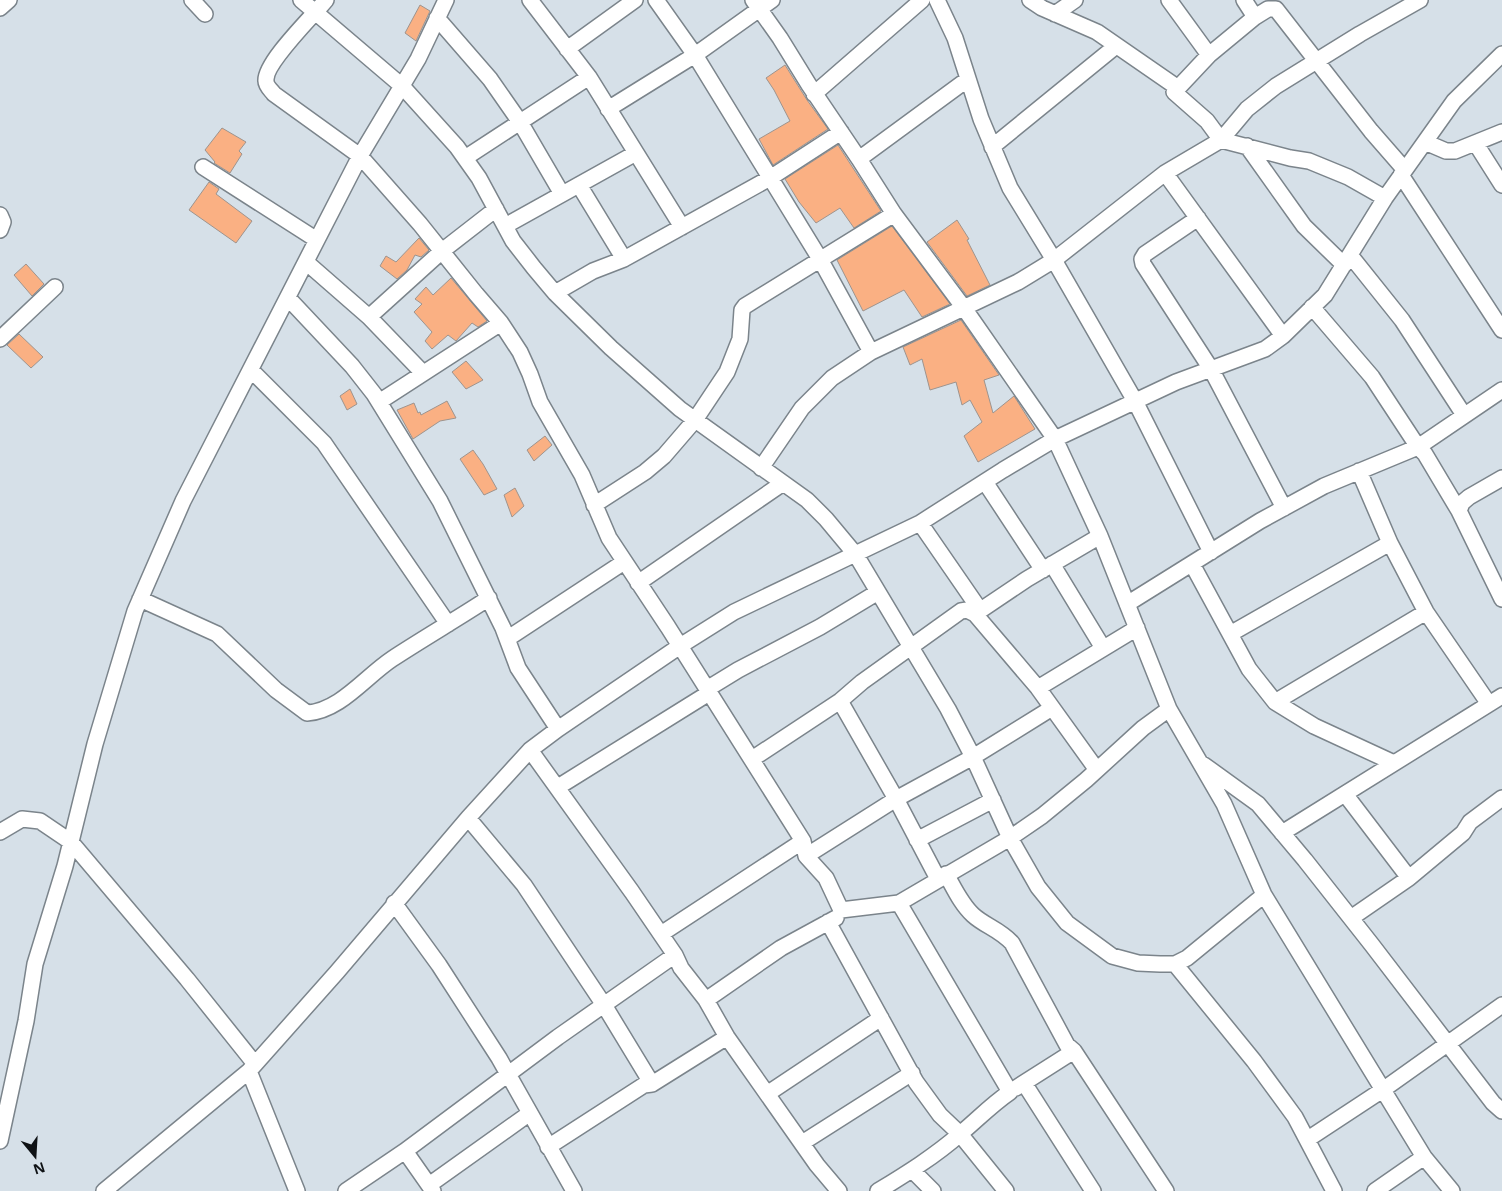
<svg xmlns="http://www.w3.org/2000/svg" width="1502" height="1191" font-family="'Open Sans',sans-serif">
  <rect width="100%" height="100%" fill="#d6e0e8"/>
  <path fill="#fab083" stroke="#9e948e" d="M420 5 430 11 416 41 405 33Z
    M785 65 807 100 828 129 773 165 759 139 790 121 774 90 766 78Z
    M222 128 246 142 239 151 242 154 230 173 214 163 215 162 205 150Z
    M838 145 881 211 854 228 840 208 816 223 799 202 785 179Z
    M209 182 219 189 216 194 252 221 236 243 189 210Z
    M957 220 969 239 967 240 990 285 967 296 927 242Z
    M892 226 950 304 922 317 904 290 863 311 837 260Z
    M419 238 429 250 421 257 415 255 407 270 397 279 380 266 386 256 396 262Z
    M26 264 44 284 32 296 14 275Z
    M451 278 487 321 478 327 472 323 456 341 448 335 432 349 425 341 432 332 414 312 422 304 415 299 426 287 433 295Z
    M961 320 999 375 984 380 993 413 1014 396 1035 429 978 462 964 436 982 422 970 400 962 405 956 382 930 390 922 359 910 365 903 347Z
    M19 334 43 357 31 368 7 345Z
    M466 361 483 380 466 389 452 372Z
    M350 389 357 404 347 410 340 396Z
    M447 401 456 418 440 421 413 439 397 410 414 403 418 413 420 412 421 415Z
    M545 436 552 445 534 461 527 450Z
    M473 450 483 464 497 489 484 495 460 459Z
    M515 488 524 506 512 517 504 495Z"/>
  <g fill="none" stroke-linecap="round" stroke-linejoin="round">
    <defs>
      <path id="street" d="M192 0 205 14
        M301 0 402 86 457 147 479 178 513 241 534 268 555 293 611 348 680 409 807 500 826 519 856 555 948 709 973 757 1010 838 1038 887 1067 923 1112 956 1138 963 1160 964H1175L1187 958 1264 895
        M326 0C314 15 264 63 266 81 266 86 271 90 274 94L360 156 420 224 476 294 501 323 520 352 530 374 540 402 582 475 609 538 668 627 803 841 806 856 826 878 841 910
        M530 0 589 77 682 227
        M656 0 695 55 820 259 871 352
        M753 0 780 38 809 85 859 159 894 214 964 308 1055 439 1100 536 1169 709 1224 804 1264 895 1424 1157 1452 1191
        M937 0 955 38 981 119 1010 188 1054 260 1135 401 1211 552
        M1030 0 1042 8 1097 32 1178 88 1174 92 1207 121 1221 140 1290 158 1309 161 1348 177 1385 198
        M1169 0 1209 55
        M1244 0 1255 17
        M0 8 9 0
        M1055 14 1075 0
        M437 18 490 79 520 122 562 194
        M567 49 635 0
        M1178 88 1209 55 1255 17 1268 9H1276L1371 131 1405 170
        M814 94 922 0
        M608 109 695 55 772 0
        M1425 142 1446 151H1455L1502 132
        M1476 144 1502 185
        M1247 146 1304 226 1344 265
        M992 147 1116 46
        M465 158 589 77
        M859 159 968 79
        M203 167 317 240
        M1165 173 1283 336
        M1401 175 1502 330
        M579 185 624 259
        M0 215 3 222 0 230
        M1198 218 1145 254 1142 259 1143 264 1211 369 1284 508
        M505 226 636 153
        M1350 255 1402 320 1464 415
        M306 262 369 317 423 373
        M555 293 593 271 624 259 770 178 841 132
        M288 298 352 366 374 394 440 501 503 628 518 668 558 729
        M1312 307 1372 377 1418 447 1502 390
        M369 317 442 251 496 209
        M0 339 55 287
        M251 370 324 443 448 624
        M379 402 501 323
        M761 468 802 408 832 378 871 352 1018 282 1054 260 1165 173 1221 140 1247 109 1276 86 1360 34 1420 0
        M1359 471 1390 543 1426 612 1489 704
        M985 482 1043 570
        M594 505 645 472 664 456 695 420 727 372 740 339 742 310 745 306 894 214
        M1459 511 1462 503 1469 497 1502 478
        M920 523 980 610
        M1052 564 1103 648
        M1192 564 1249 669 1275 702 1314 726 1394 763
        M638 583 783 483
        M140 599 217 634 276 690 307 713C340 711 365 677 392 659 424 638 457 619 489 598
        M1127 604 1260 521 1324 486 1418 447 1425 454 1459 511 1502 599
        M975 614 1027 579 1100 536
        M1230 634 1390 543
        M507 639 624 562
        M1038 688 1137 628
        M707 689 738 670 820 627 878 592
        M840 701 896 799 938 879
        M1275 702 1426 612
        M530 750 632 892 675 955 681 968 706 1000 727 1037 817 1165 839 1191
        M752 759 840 701 862 682 961 611 967 610 975 614 1038 688 1097 770
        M1204 765 1258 804 1305 860 1372 945 1493 1103 1502 1111
        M558 787 709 693
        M1345 794 1409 878
        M468 818 524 885 604 1005 652 1084
        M0 832 22 819 40 821 71 842 187 979 255 1064
        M1282 833 1502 696
        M917 840 993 800
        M806 856 896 799 973 757 1052 708
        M946 874C954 888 961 904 973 915 985 926 999 929 1012 943L1067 1045 1074 1051 1166 1191
        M394 903 439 965 499 1058 574 1191
        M841 910 899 903 1010 838 1042 816 1086 780 1143 728 1169 709
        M1351 918 1409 878 1463 833 1470 822 1502 798
        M828 922 916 1082 940 1115 960 1134 1006 1191
        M661 934 803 841
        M1175 964 1254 1061 1295 1117 1334 1191
        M706 1000 781 948 836 918
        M249 1071 297 1191
        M1024 1083 1093 1191
        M1016 1088 1074 1051
        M767 1094 881 1018
        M1308 1139 1384 1089 1502 1005
        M0 1141 26 1021 35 964 65 866 95 744 135 611 183 501 360 156 418 59 446 0
        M802 1143 912 1073
        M548 1147 644 1085 652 1084 727 1037
        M405 1151 433 1191
        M912 1170 933 1191
        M429 1185 530 1113
        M104 1191 249 1071 337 972 468 818 530 750 558 729 680 646 734 612 920 523 1003 470 1055 439 1176 382 1265 349 1283 336 1325 295 1385 198 1454 101 1502 54
        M346 1191 405 1151 558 1037 675 955
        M878 1191C906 1174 935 1156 960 1134 977 1120 991 1105 1010 1092L899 903
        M1375 1191 1424 1157"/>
    </defs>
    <use href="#street" stroke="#7b848b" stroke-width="18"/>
    <use href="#street" stroke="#fff" stroke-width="15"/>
  </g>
  <g transform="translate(35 1156) rotate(162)" stroke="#d6e0e8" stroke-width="4" paint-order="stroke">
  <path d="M0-4L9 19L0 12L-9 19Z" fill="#0f1215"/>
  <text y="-8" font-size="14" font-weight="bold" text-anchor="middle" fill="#0f1215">N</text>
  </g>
</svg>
